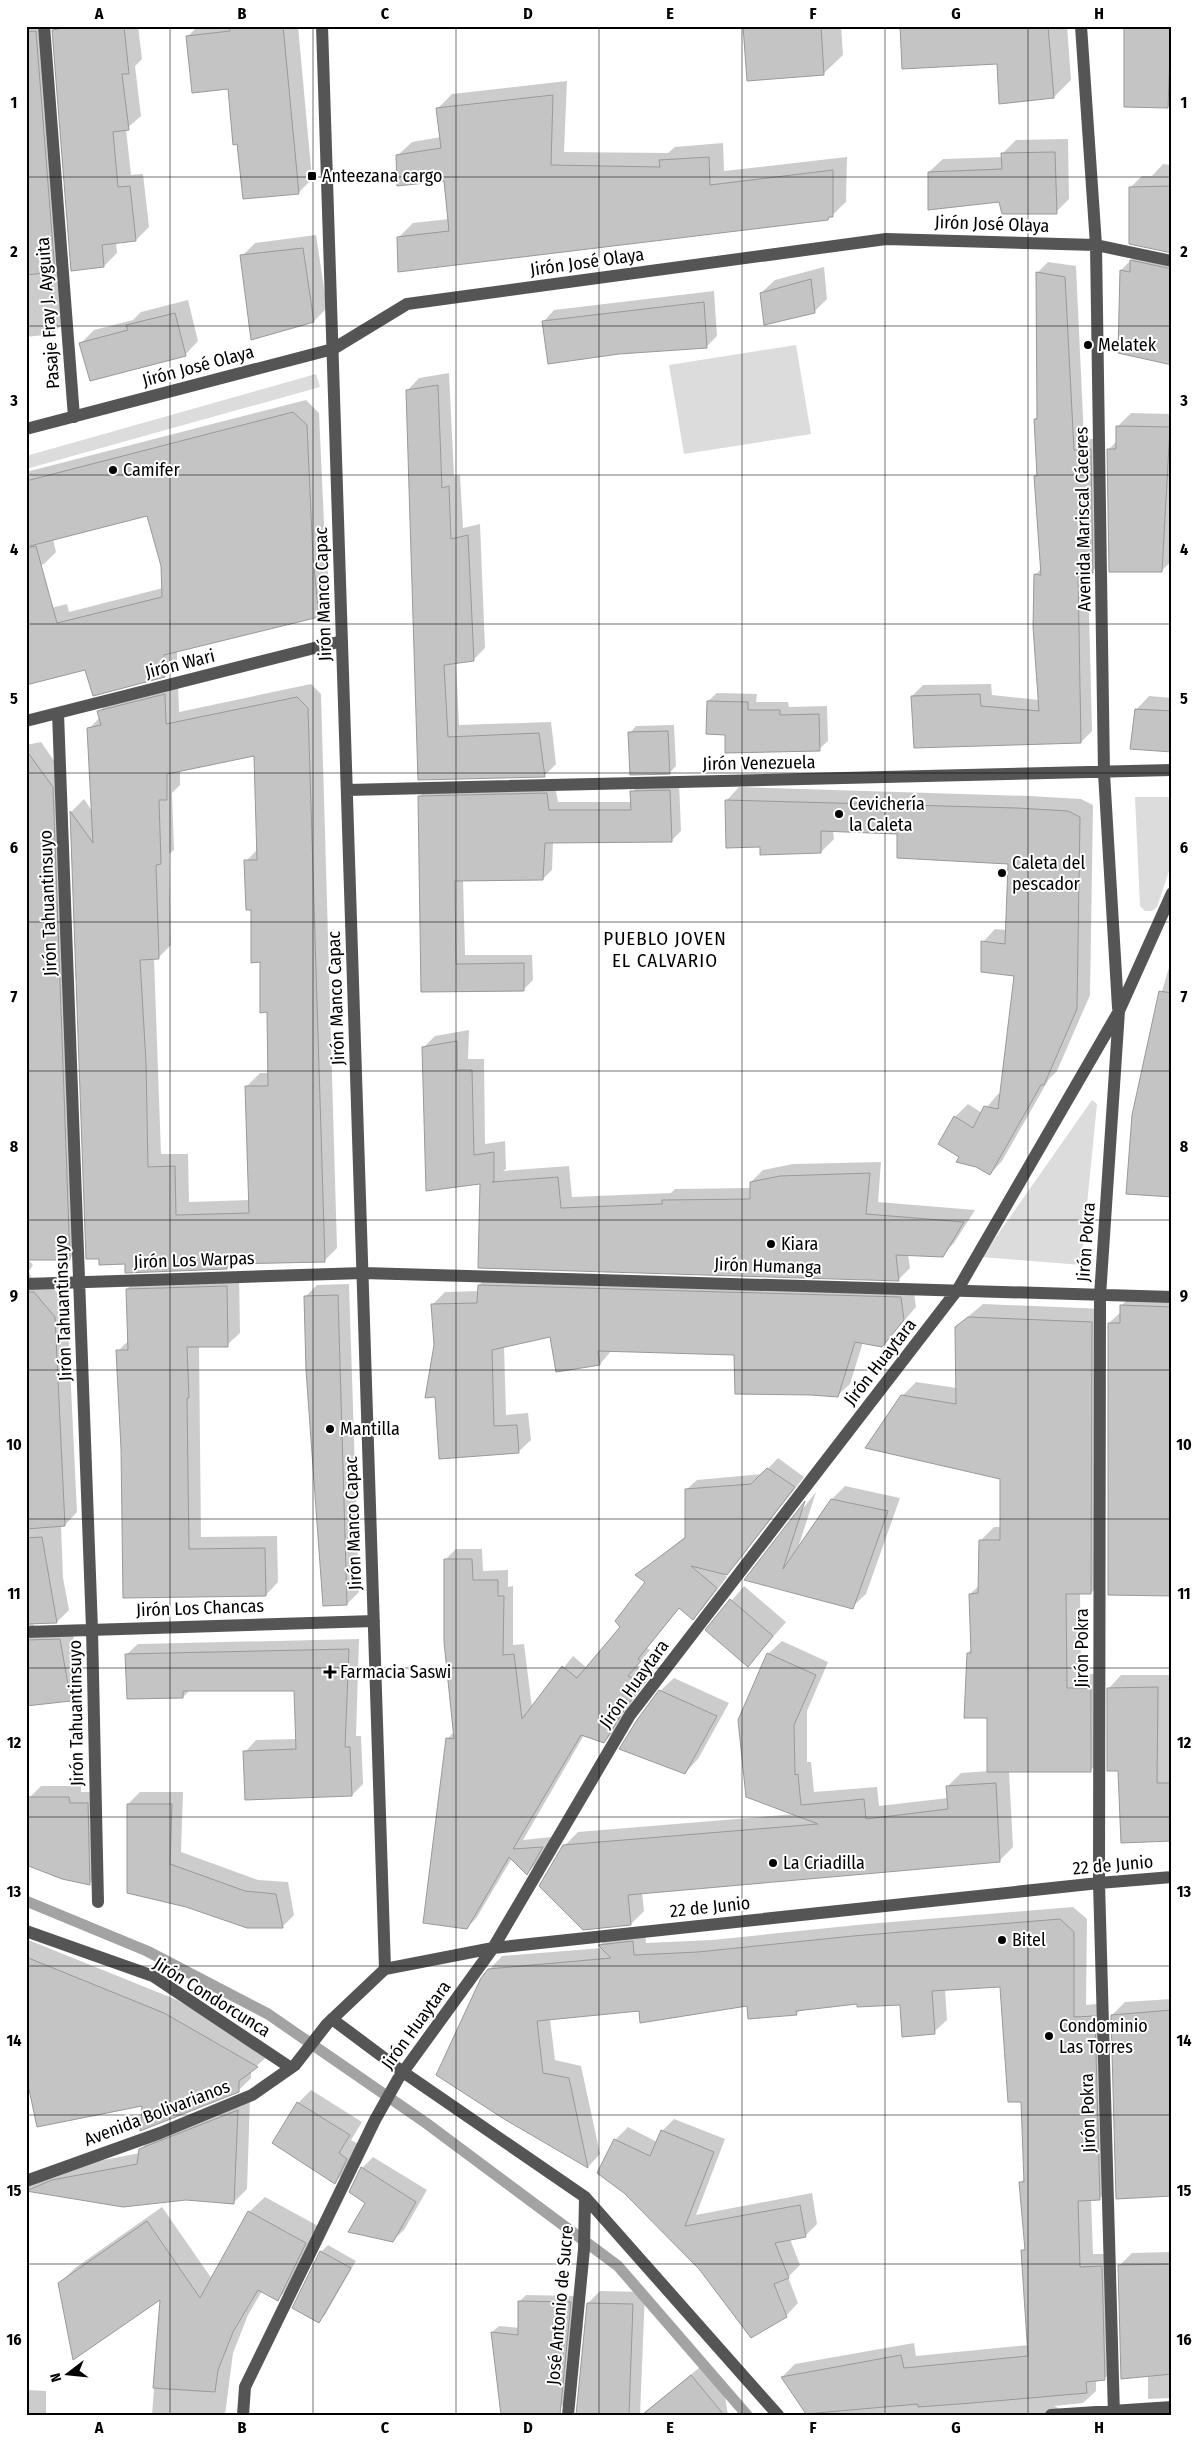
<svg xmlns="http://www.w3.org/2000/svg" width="1198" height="2441" font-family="'Fira Sans Condensed',sans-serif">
  <rect width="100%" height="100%" fill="#fff"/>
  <path fill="#dcdcdc" d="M796 345 811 434 684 454 669 365Z
    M316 374 320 387 26 469V456Z
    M1135 797H1172V862L1157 907 1152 911H1145L1140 906Z
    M1092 1100 1097 1104 1081 1265 982 1257Z"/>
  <path fill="#0003" fill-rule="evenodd" d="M26 26H49L65 322 52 334 26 337Z
    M58 26H138L142 59 135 66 141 116 126 129 131 175 143 174 149 227 136 240 116 242 117 253 104 266 54 30Z
    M198 26H298L312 179 298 193 229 88 188 36Z
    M744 26H841L843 55 823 74Z
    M901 26H1067L1071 80 1054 97 998 63Z
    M1125 26H1172V103L1168 107Z
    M567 81 564 152 668 153 675 147 723 143 724 171 847 157 846 202 828 219 399 237 413 223 449 219 445 180 397 156 412 142 441 137 438 108 452 94Z
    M1068 139 1069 199 1056 212 1000 201 929 172 943 159 1003 157V153L1016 140Z
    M1163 164 1172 165V251L1130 188 1142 176H1152Z
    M316 235 327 308 314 321 242 256 255 243Z
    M1172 255V364L1119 352 1121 270 1133 258Z
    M1048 262 1076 266 1084 439H1102L1103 560 1092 571H1088L1092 731 1081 742 912 696 923 685 991 684 992 695 1039 700 1035 575 1042 568 1036 476 1038 474 1035 419 1038 416 1037 273Z
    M824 267 827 299 814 312 761 293 775 280Z
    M714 291 717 336 707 346 544 321 554 310Z
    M188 300 198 341 185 355 81 343 94 330 133 320 141 312Z
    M449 373 454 476 460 475 463 528 480 524 485 648 473 660 456 662 459 725 551 722 556 764 544 776 419 779 407 391 419 378Z
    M306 400 319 413 325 545 331 603 318 616 177 651V664L164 676 86 668 26 614 67 604 69 612 163 588 162 566 148 515 53 539 56 552 44 564 26 569V472Z
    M1131 413 1172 414V561L1161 571 1108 450 1117 441V427Z
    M178 682 179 712 311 684 321 694 337 1248 324 1261 232 1262 227 1268 126 1263 100 1258H88L71 812 84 799 92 811 89 729 100 717 99 712 112 698ZM256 754 258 849 246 861 268 1011 269 1073H260L247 1086 250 1200 189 1202 188 1154H161L154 958H158L171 945 169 854 174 850 172 793 180 785V770Z
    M717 693 757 694 756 702H788L789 707 827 706 828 741 819 749 726 733 708 701Z
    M1149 696 1172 698V751L1136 710Z
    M674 725 676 766 669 773 630 733 636 726Z
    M41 742 64 775 82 1246 70 1258 28 1259 33 1265 29 1271 31 1277 38 1280H46L67 1304 77 1512 65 1525H61L63 1578 69 1610 57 1622 31 1623 38 1628 72 1627 82 1688 70 1700 26 1705V745Z
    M679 782 681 831 672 840 553 842 552 870 543 879H463L465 955H532L533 980 524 989 422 991 419 797 428 788 555 785 558 802H632V792L641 783Z
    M739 787 1030 796 1081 799 1093 805 1090 995 1057 1071 1049 1079 1002 1161 990 1174 961 1157 955 1117 968 1104 982 1113 998 1094 1001 1095 1015 975 983 942 995 929 1007 930 1010 863 898 833 833 830 834 839 821 852 761 845 727 800Z
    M1172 957V1196L1154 1019Z
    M469 1030 468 1059H484L485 1144 505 1141 506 1169 503 1171 569 1166 572 1197 671 1193 675 1189 751 1188V1182L763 1170 793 1164 881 1162 878 1202 975 1210 954 1243 942 1255 908 1254 910 1268 898 1280 479 1267 481 1183 423 1048 435 1036Z
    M491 1273 913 1285 916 1307 882 1346 863 1342 850 1384 837 1396 735 1353 612 1350 600 1364 551 1336 504 1346 506 1415 528 1413 531 1440 518 1452 440 1458 433 1304 445 1292 479 1291V1285Z
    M239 1274 240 1333 227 1345 199 1346 201 1537 277 1536 278 1582 266 1595 124 1597 122 1449 118 1351 129 1340 127 1289 139 1277Z
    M349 1284 359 1592 347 1604 305 1297 317 1285Z
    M1135 1292 1172 1293V1595L1109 1323 1121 1312V1306Z
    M983 1304 1105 1309V1579L1091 1593H1080L1081 1674H1105L1104 1756 1091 1770 1009 1771 1013 1847 1000 1860 642 1892 644 1911 631 1924 564 1846 578 1832 796 1814 768 1654 782 1641 828 1662 807 1711V1762H811L814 1792 877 1787 879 1806 948 1798V1786L961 1773 989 1771V1717L968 1653 972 1649 970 1594 980 1585V1541L994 1527H1001V1478L902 1396 916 1382 957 1388 956 1327Z
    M778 1458 804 1477 737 1563 727 1574 721 1572 727 1577 703 1608 693 1618 680 1607 647 1648 650 1650 637 1665 653 1673 634 1698 614 1732 604 1742 584 1735 523 1840 552 1837 537 1863 527 1873 512 1858 477 1917 467 1928 447 1739 454 1732 445 1560 456 1549H482L483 1571 508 1570V1587L513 1586V1645L524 1644 532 1708 573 1656 587 1668 622 1627 647 1582 637 1575 686 1536V1490L697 1480 763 1474Z
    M845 1486 900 1498 866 1594 852 1607 747 1579 816 1492 798 1548 832 1499Z
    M744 1586 786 1622 748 1666 707 1630Z
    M359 1639 356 1736H361L363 1784 352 1795 245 1752 256 1740 297 1739 295 1689 190 1690 183 1697 126 1655 138 1644Z
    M1121 1675H1170L1169 1771H1172V1840L1119 1770 1109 1688Z
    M674 1678 729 1703 698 1759 685 1773 660 1691Z
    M41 1786H81V1792H99L101 1872 89 1884 26 1864V1812L29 1813V1798Z
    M140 1792H183L181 1852 258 1880 288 1882 294 1915 283 1926 186 1905 128 1804Z
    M1073 1907 1087 1919 1086 2005 1107 2003 1112 2186 1099 2199H1091L1093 2254H1114L1117 2366 1104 2379 1096 2382V2391L1083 2403 1054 2406 1064 2411 1097 2415H808L782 2377 795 2364 914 2343 916 2356 1029 2345 1022 2251 1026 2247 1020 2183 1025 2178 1022 2101 1002 1986 945 1989 947 2020 934 2032 901 2004 858 2003 801 2009 796 2014 748 2004 640 2010 550 2019 555 2060 581 2066 600 2154 588 2167 489 1970 502 1956 603 1948 600 1945 612 1933 645 1929 646 1943 712 1940 867 1924Z
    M26 1939 177 2000 270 2054 251 2071V2078L238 2091 144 2104 26 2067Z
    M1172 1999V2195L1112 2015 1125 2002Z
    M311 2090 362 2122 351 2140 360 2145 348 2169 335 2182 298 2103Z
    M250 2098 247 2189 234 2202 186 2199 123 2205 26 2189V2184L67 2167 140 2153V2150L153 2136Z
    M674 2119 725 2139 696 2215 812 2193 817 2224 805 2236 790 2239 800 2265 788 2277 798 2303 786 2316 705 2275 625 2192 599 2173 615 2140 628 2127 657 2142 662 2131Z
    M373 2157 427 2190 404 2230 392 2241 367 2203 362 2168Z
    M265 2197 320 2227 293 2284 278 2299 262 2291 248 2315 233 2353 225 2415H152L161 2297 59 2284 75 2268 162 2207 212 2279 249 2212Z
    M328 2245 356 2261 325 2315 319 2321 294 2308 321 2252Z
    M1172 2252V2398L1148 2399V2375L1119 2266 1132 2253Z
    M600 2291 645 2292 640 2415H595L588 2303Z
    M526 2295 576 2296 566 2402 560 2408 502 2415 492 2332 499 2326 520 2328V2301Z
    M704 2364 721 2384H723L728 2415H641Z
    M26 2390 46 2391V2415H26Z
    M1161 2404H1172V2415H1150Z"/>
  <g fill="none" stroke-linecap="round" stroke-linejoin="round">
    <path stroke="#a3a3a3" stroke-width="11" d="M26 1901 147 1951 268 2014 426 2123 618 2266 747 2415"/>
  </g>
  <path fill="#c4c4c4" stroke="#999" fill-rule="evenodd" d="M59 26H124L129 74H122L129 130 113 132 118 187 130 186 136 241 102 245 104 267 71 271 52 30 59 29Z
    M229 26H283L299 194 243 199 237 144 233 145 228 89 192 93 186 36 230 31Z
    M743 26H821L824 75 747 81Z
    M900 26H1048L1054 98 999 104 997 64 902 69Z
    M1124 26H1171L1168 108 1124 107Z
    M36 31 55 272 26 275V32Z
    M553 95 551 165 660 167 659 160 709 157 710 185 833 170V217H829L828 220 398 272 397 237 449 231 444 181 397 186 396 155 441 148 436 108Z
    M1055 152 1057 214H1002L999 202 928 210V172L1002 169 1001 153Z
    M1172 186V253L1129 244V187Z
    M303 248 314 322 251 340 240 255Z
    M1130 260 1172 269V365L1118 353 1120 270 1130 272Z
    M1036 272 1065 277 1074 450 1091 449 1093 573H1078L1081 743 914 748 911 696 980 694 981 706 1039 711 1033 627 1034 574 1041 575 1034 476H1037L1034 419H1037Z
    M811 279 815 313 764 325 760 293Z
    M704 302 707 348 619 354 548 364 542 321Z
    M175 313 186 356 90 381 79 343 128 330 126 325Z
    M438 385 442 488 449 486 451 539 468 535 474 661 444 665 448 737 539 733 545 777 418 780 406 390Z
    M293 412 307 425 313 558 319 617 164 655 165 677 93 696 85 670 26 685V548L36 546 57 623 162 597 161 566 147 516 26 547V481Z
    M1116 426 1170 427 1162 572H1109L1107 449H1116Z
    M165 694 166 724 297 697 308 708 325 1262 227 1264V1269L125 1273V1264L99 1265V1259H86L70 811 93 843 87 728 101 725 97 711ZM254 756 257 860H244L246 910H251V963L260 962V1013L267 1012 268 1086H245L249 1213 176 1215 175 1166 148 1167 146 1062 140 960 159 959 156 865 161 864 159 800H167V774Z
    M707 701 748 702V710H780V715L819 714 820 751 725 753V735L706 734Z
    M1135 709 1172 711V752L1130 749Z
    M668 731 670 774 630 775 628 732Z
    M26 750 53 787 70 1260H26Z
    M670 790 672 842 545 843 543 880 455 881 456 964 524 963V991L421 992 418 796 547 793 549 810H631L630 791Z
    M725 800 1017 808 1068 811 1080 817 1077 1009 1044 1085H1041L990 1175 976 1167 956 1162 959 1157 938 1144 954 1116 973 1128 984 1106 998 1109 1014 976 981 972V941L1005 944 1008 864 897 858V834L821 831V853L760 855V847L726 848Z
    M1159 991 1172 993V1197L1126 1194 1132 1115Z
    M457 1041V1070H472L474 1155 494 1152V1182H492L558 1177 561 1208 662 1204V1200L750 1199V1182L780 1176 870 1173 866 1214 964 1222 943 1257 896 1255 899 1281 478 1268 480 1184 426 1191 422 1047Z
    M478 1285 901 1297 904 1320 882 1347 855 1342 838 1397 811 1395 735 1394 734 1355 598 1351 600 1365 556 1372 550 1337 492 1350 494 1426 517 1425 519 1453 439 1459 435 1397 425 1398 434 1345 431 1304 477 1303Z
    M227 1286 228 1347H187L189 1398H187L189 1549 265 1548 266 1596 123 1598 121 1449 116 1350H128L126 1289Z
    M26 1292H34L55 1317 65 1526 26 1529Z
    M338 1295 347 1605 323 1606 306 1370 304 1296Z
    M1120 1305 1172 1307V1596L1108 1595V1323H1120Z
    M968 1317 1092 1322 1091 1594H1066L1067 1688H1091V1772H987V1718H964L967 1653H971L969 1594 978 1593 979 1540H1000V1479L865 1448 901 1395 956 1404 955 1327Z
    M767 1468 795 1487 727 1575 691 1566 717 1588 693 1620 679 1608 638 1659 641 1661 628 1676 644 1683 624 1710 604 1743 581 1735 513 1849 543 1847 527 1875 509 1857 467 1929 423 1923 446 1738 454 1739 444 1642V1559H472L473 1580H498V1596H504L503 1655 514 1654 522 1719 562 1666 577 1678 620 1627 615 1621 645 1582 635 1575 685 1538V1489L751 1484Z
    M831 1499 888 1511 853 1609 744 1580 805 1501 783 1569Z
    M42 1537 57 1623 26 1624V1538Z
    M730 1599 773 1636 748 1667 705 1630Z
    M60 1639 71 1701 26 1706V1640Z
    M349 1649 345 1747H350L352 1796 245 1800 243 1751 296 1749 294 1691H183V1698L127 1699 125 1654Z
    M767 1653 816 1675 794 1725 795 1775 798 1774 801 1805 864 1799 866 1819 948 1809 946 1786 996 1783 1000 1862 628 1895 631 1925 583 1930 539 1886 563 1845 818 1824 746 1797 738 1720Z
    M1158 1687 1157 1783H1172V1841L1121 1843 1118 1771H1107V1688Z
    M659 1690 717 1716 685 1774 619 1749 637 1720Z
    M28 1797H69L70 1803H88L90 1885 62 1879 26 1865Z
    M127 1804H172L170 1864 245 1891 276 1894 283 1928H247L186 1907 127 1893Z
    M1060 1919 1074 1932V2017L1095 2016 1100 2200 1078 2201 1080 2267 1102 2266 1105 2380 1086 2382 1087 2393 972 2403 918 2407V2404L806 2414 781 2377 901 2355 904 2368 1028 2356 1021 2250H1025L1019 2182H1024L1021 2102H1008L1000 1987 932 1991 935 2034 902 2037 900 2005 857 2007V2004L796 2011 797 2015 748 2019 747 2006 640 2023 639 2011 537 2021 543 2073 569 2078 588 2168 504 2119 436 2075 481 1978 488 1969 611 1958 598 1945 633 1941 634 1955 698 1952 853 1936Z
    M26 1957 164 2013 258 2067 239 2081V2092L140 2131 142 2106 37 2127 26 2075Z
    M1172 2010V2196L1116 2199 1111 2015Z
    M297 2102 350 2135 339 2153 347 2159 335 2184 272 2143Z
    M238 2110 234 2204 186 2200 123 2207 26 2191 52 2180 137 2164 139 2149Z
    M661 2130 714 2152 685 2226 800 2205 806 2237 775 2243 789 2278 774 2284 787 2317 751 2338 699 2269 624 2193 597 2173 614 2139 650 2156Z
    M361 2167 416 2202 393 2242 348 2232 365 2203 349 2192Z
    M248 2211 306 2243 278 2301 258 2290 233 2332 218 2370 215 2392 153 2388 160 2300 73 2360 58 2283 147 2221 200 2298Z
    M320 2251 351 2268 319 2323 292 2308Z
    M1172 2264V2374L1121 2379 1118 2265Z
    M518 2301 571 2302 560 2415H501L491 2332 518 2335Z
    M587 2303 633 2304 629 2415H576Z
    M691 2375 724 2415H642Z"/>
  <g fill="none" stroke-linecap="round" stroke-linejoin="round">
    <path stroke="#555" stroke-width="12" d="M44 26 74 417
      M322 26 385 1969
      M1081 26 1096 245 1104 773 1118 1008
      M26 429 333 349 407 304 886 239 1096 245 1172 261
      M58 713 92 1629 98 1902
      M26 721 342 641
      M347 790 1172 770
      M26 1284 363 1273 1172 1297
      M26 1632 374 1621
      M26 1931 153 1976 291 2068
      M332 2019 403 2072 585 2197 778 2415
      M26 2181 160 2133 252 2095 295 2065 327 2024 385 1969 493 1948 1099 1883 1172 1877
      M243 2415 245 2387 375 2120 398 2079 493 1948 630 1715 958 1289 1119 1011
      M568 2415 584 2249 585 2197
      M1051 2415 1172 2407
      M1114 2415 1099 1883 1100 1296 1119 1011 1172 893"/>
  </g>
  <path fill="none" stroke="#000" stroke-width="1" stroke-opacity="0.55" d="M170 26V2415M313 26V2415M456 26V2415M599 26V2415M742 26V2415M885 26V2415M1028 26V2415M26 177H1172M26 326H1172M26 475H1172M26 624H1172M26 773H1172M26 922H1172M26 1071H1172M26 1220H1172M26 1370H1172M26 1519H1172M26 1668H1172M26 1817H1172M26 1966H1172M26 2115H1172M26 2264H1172"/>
  <g fill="#000" stroke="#fff" stroke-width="2">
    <rect x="307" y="171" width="10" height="10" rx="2.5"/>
    <circle cx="1088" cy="345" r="5"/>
    <circle cx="113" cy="470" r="5"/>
    <circle cx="839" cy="814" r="5"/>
    <circle cx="1002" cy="873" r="5"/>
    <circle cx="771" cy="1244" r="5"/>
    <circle cx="330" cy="1429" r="5"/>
    <path d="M327.5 1664.5h5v5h5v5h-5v5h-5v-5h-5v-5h5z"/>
    <circle cx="773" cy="1863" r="5"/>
    <circle cx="1002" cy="1940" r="5"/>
    <circle cx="1049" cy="2036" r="5"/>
  </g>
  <g text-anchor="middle" stroke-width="4" stroke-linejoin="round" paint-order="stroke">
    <g font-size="18" fill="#000" stroke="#fff" text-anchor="start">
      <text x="322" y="182">Anteezana cargo</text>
      <text x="1098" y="351">Melatek</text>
      <text x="123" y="476">Camifer</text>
      <text x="849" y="810">Cevichería<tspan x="849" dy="21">la Caleta</tspan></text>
      <text x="1012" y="869">Caleta del<tspan x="1012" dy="21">pescador</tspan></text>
      <text x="781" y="1250">Kiara</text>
      <text x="340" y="1435">Mantilla</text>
      <text x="340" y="1678">Farmacia Saswi</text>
      <text x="783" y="1869">La Criadilla</text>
      <text x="1012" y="1946">Bitel</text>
      <text x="1059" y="2032">Condominio<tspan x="1059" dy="21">Las Torres</tspan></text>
    </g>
    <g font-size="18" fill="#000" stroke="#fff">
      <text transform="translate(992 224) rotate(2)" y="6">Jirón José Olaya</text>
      <text transform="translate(587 262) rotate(-8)" y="6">Jirón José Olaya</text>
      <text transform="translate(48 313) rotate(-94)" y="6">Pasaje Fray J. Ayguita</text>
      <text transform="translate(198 366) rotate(-15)" y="6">Jirón José Olaya</text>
      <text transform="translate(1083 519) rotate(-91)" y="6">Avenida Mariscal Cáceres</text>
      <text transform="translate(323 594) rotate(-92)" y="6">Jirón Manco Capac</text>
      <text transform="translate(180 664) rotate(-14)" y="6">Jirón Wari</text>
      <text transform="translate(759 763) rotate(-1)" y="6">Jirón Venezuela</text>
      <text transform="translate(48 903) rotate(-92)" y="6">Jirón Tahuantinsuyo</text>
      <text transform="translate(336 998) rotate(-92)" y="6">Jirón Manco Capac</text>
      <text transform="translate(1086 1242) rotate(-86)" y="6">Jirón Pokra</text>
      <text transform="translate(194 1260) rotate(-2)" y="6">Jirón Los Warpas</text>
      <text transform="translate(768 1266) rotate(2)" y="6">Jirón Humanga</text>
      <text transform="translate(63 1308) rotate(-92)" y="6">Jirón Tahuantinsuyo</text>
      <text transform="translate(880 1362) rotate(-52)" y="6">Jirón Huaytara</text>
      <text transform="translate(353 1523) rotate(-92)" y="6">Jirón Manco Capac</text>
      <text transform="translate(200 1608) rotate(-2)" y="6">Jirón Los Chancas</text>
      <text transform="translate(1082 1648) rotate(-90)" y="6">Jirón Pokra</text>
      <text transform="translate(634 1684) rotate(-54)" y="6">Jirón Huaytara</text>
      <text transform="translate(76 1713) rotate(-91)" y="6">Jirón Tahuantinsuyo</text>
      <text transform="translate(1113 1865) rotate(-5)" y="6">22 de Junio</text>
      <text transform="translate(710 1907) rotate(-6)" y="6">22 de Junio</text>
      <text transform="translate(212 1997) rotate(32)" y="6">Jirón Condorcunca</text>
      <text transform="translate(416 2025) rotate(-54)" y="6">Jirón Huaytara</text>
      <text transform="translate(157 2113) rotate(-21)" y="6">Avenida Bolivarianos</text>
      <text transform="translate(1088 2113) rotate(-92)" y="6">Jirón Pokra</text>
      <text transform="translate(560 2305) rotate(-85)" y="6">José Antonio de Sucre</text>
    </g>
    <g font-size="19" letter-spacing="1" fill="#000" stroke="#fff">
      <text x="665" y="945">PUEBLO JOVEN<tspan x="665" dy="22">EL CALVARIO</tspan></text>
    </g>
  </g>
  <rect width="1198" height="2441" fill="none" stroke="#ffffff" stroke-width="55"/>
  <g transform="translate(68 2374) rotate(254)" stroke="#ffffff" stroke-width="4" paint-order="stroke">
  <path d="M0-4L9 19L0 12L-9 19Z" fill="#000000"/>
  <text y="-8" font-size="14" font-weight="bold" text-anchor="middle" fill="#000000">N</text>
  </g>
  <rect x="28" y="28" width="1142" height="2386" fill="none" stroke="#000" stroke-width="2"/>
  <g font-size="16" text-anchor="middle" font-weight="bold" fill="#000">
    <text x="99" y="19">A</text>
    <text x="242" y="19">B</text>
    <text x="385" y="19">C</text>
    <text x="528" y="19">D</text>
    <text x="670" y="19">E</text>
    <text x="813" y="19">F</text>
    <text x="956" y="19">G</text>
    <text x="1099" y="19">H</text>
    <text x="14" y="108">1</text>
    <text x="1184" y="108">1</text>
    <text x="14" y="257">2</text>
    <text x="1184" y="257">2</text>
    <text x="14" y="406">3</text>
    <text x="1184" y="406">3</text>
    <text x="14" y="555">4</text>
    <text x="1184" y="555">4</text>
    <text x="14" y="704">5</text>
    <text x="1184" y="704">5</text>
    <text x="14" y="853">6</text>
    <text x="1184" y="853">6</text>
    <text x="14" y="1002">7</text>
    <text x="1184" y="1002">7</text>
    <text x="14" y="1152">8</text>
    <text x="1184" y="1152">8</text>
    <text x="14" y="1301">9</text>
    <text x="1184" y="1301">9</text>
    <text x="14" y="1450">10</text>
    <text x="1184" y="1450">10</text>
    <text x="14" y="1599">11</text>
    <text x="1184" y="1599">11</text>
    <text x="14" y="1748">12</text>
    <text x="1184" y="1748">12</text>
    <text x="14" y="1897">13</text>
    <text x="1184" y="1897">13</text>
    <text x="14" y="2046">14</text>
    <text x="1184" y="2046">14</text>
    <text x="14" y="2196">15</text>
    <text x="1184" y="2196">15</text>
    <text x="14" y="2345">16</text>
    <text x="1184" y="2345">16</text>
    <text x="99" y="2433">A</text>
    <text x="242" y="2433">B</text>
    <text x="385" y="2433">C</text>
    <text x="528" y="2433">D</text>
    <text x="670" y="2433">E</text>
    <text x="813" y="2433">F</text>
    <text x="956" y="2433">G</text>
    <text x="1099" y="2433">H</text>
  </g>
</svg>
